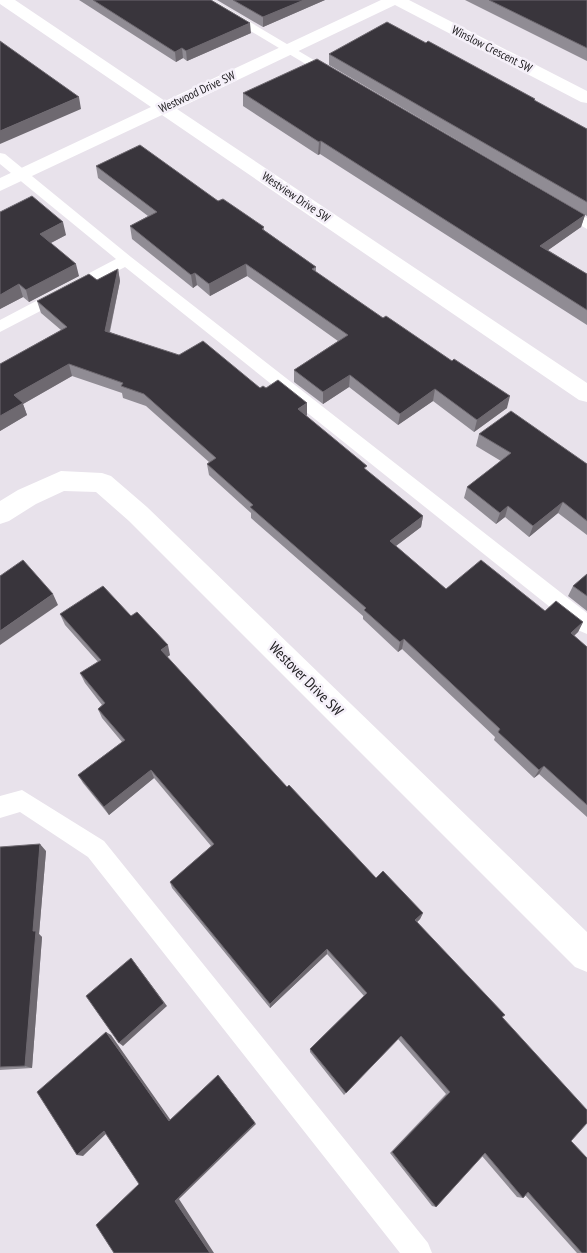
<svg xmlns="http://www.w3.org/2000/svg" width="587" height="1253" font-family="'PT Sans Narrow',sans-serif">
  <rect width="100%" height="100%" fill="#e8e2eb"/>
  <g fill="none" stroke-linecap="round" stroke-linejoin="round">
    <path fill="#fff" fill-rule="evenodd" d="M199 0H213L339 75 337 78H329Z
      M0 153 5 154 131 257 587 613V634L580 631 125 267 0 332V320L116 259 0 164Z
      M559 203 587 218V229L554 210 552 207 554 204Z
      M22 790 104 841 428 1243 432 1253H400L88 857 20 812 0 818V796Z"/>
    <path fill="#fff" fill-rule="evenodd" d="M0 0H15L165 101 381 0H409L587 91V103L581 102 395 5 177 109 587 383V402L579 400 162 115 0 191V178L151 107 0 4Z
      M61 471 102 473 111 476 147 507 587 932V972L575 967 129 521 96 492 64 491 36 504 9 521 0 524V501L18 490Z"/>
  </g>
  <path fill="#908c94" d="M79 0H211L251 33 187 61 183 58 176 62Z
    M217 0H325L263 27Z
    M465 0H587V61Z
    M329 54 535 99V101L587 129V216L329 65Z
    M243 93 585 215 581 227 548 250 587 274V325L320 154 318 155 243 106Z
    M96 166 218 201 264 227V230L316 267V272L507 408 474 432 433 401 398 425 349 387 323 404 294 382V370L338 341 247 276 210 296 197 285 193 288 132 239 130 226 148 216 98 178Z
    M0 212 66 235 51 243 79 276 29 302 23 297 0 309Z
    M118 269 120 281 110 332 260 388 307 415 306 416 367 471 423 516 421 527 396 546 446 589 545 611 583 622 578 632 574 636 587 647V817L539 774 534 778 494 740 495 737 402 649 398 652 363 619V616L251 518V513L209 475 207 464 209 462 146 406 123 398 122 393 72 376 23 404 27 415 0 431V364L61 330 41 313 37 301 97 280Z
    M479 434 587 464V535L558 513 529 537 505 517 496 524 464 498 467 487 501 461 476 446Z
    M587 574V611L568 596 573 586Z
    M60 614 170 655 167 657 287 787 376 878 423 913 420 919 417 922 502 1017 571 1141 587 1253H577L525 1195 523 1198 517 1197 482 1156 436 1207 432 1206 390 1153 446 1094 398 1039 344 1095 310 1052V1049L364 996 327 954 270 1008 172 888 170 882 211 846 154 778 109 815 83 783 78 775 122 742 102 718 98 709 102 705 85 683 80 673 98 662 65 625Z
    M0 847 46 851 39 934 42 937 32 1068 0 1070Z"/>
  <path fill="#6e6970" d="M304 0H325L263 27V17Z
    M250 23 251 33 187 61 186 51Z
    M182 48 183 58 176 62 175 52Z
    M79 97 81 109 0 144V131Z
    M321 141 320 154 318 155 319 142Z
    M585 215 581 227 537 258 540 246Z
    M63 222 66 235 43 247 40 234Z
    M76 264 79 276 29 302 26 290Z
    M246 264 247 276 210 296 209 284Z
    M118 269 120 281 107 343 105 331Z
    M195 273 197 285 193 288 191 275Z
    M19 284 23 297 0 309V295Z
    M69 364 72 376 23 404 27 415 0 431V416L14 395Z
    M350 375 349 387 323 404V392Z
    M435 389 433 401 398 425 400 414Z
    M510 396 507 408 474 432 477 420Z
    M307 403V415L298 421V409Z
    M563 502 558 513 529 537 533 526Z
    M508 506 505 517 496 524 500 513Z
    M423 516 421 527 389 551 390 541Z
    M53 594 58 605 0 645V631Z
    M583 622 578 632 566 643 571 633Z
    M404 639 402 649 398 652 400 642Z
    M168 645 170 655 163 660 161 650Z
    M544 766 539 774 534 778 539 770Z
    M151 770 154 778 109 815 104 807Z
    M40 844 46 851 39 934 42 937 32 1068 25 1066 33 931Z
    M423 913 420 919 413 926 415 920Z
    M327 949V954L270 1008V1004Z
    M131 958 167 1006 123 1046 119 1043Z
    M106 1032 111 1035 172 1122 169 1121Z
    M218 1075 256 1124 179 1199 214 1253H210L175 1201Z
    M104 1131H109L83 1156 77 1155Z"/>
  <path fill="#39353c" stroke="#6e6970" d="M93 0H211L250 23 186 51 182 48 175 52Z
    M233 0H304L263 17Z
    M489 0H587V48Z
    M387 22 426 43 428 41 535 99 534 100 587 129V202L329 54Z
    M0 41 79 97 0 131Z
    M317 59 585 215 540 246 587 274V310L321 141 319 142 243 93Z
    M140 145 218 201 223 199 264 227 262 229 316 267 312 269 383 318 386 316 452 361 454 359 510 396 477 420 435 389 400 414 350 375 323 392 294 370 348 335 246 264 209 284 195 273 191 275 130 226 157 212 96 166Z
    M32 196 63 222 40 234 76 264 26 290 19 284 0 295V212Z
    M118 269 105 331 179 355 203 341 260 388 263 386 266 388 278 380 307 403 298 409 367 466 364 468 423 516 390 541 446 589 481 560 545 611 556 601 583 622 571 633 587 647V805L544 766 539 770 498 732 500 729 404 639 400 642 364 610 366 608 250 507 253 505 207 464 216 458 144 394 121 386 123 383 69 364 14 395 23 403 0 416V364L67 327 37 301 89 274 97 280Z
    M511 411 587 464V521L563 502 533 526 508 506 500 513 467 487 511 453 479 434Z
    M23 560 53 594 0 631V576Z
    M587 574V596L573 586Z
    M103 586 131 616 137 612 168 645 161 650 287 787 289 785 376 878 383 871 423 913 415 920 505 1015 502 1017 587 1110V1123L571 1141 587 1158V1253H582L528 1192 523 1198 485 1153 436 1207 392 1152 450 1092 401 1036 346 1093 310 1049 367 993 327 949 270 1004 170 882 214 844 151 770 104 807 78 775 125 740 98 709 105 703 80 673 101 660 60 614Z
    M40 844 33 931H36L25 1066 0 1067V847Z
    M131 958 164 1003 119 1043 86 996Z
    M106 1032 169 1121 218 1075 255 1123 175 1201 210 1253H114L96 1225 139 1184 104 1131 77 1155 37 1092Z"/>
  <g text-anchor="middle" stroke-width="5" stroke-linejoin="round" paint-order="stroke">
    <g font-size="12" fill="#222023" stroke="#f5f0f9">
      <text transform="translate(492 49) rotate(27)" y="4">Winslow Crescent SW</text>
      <text transform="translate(197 92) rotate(-25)" y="4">Westwood Drive SW</text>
      <text transform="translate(296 197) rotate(34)" y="4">Westview Drive SW</text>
    </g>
    <g font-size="15" fill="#222023" stroke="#f5f0f9">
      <text transform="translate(306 679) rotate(45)" y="5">Westover Drive SW</text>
    </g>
  </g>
</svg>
